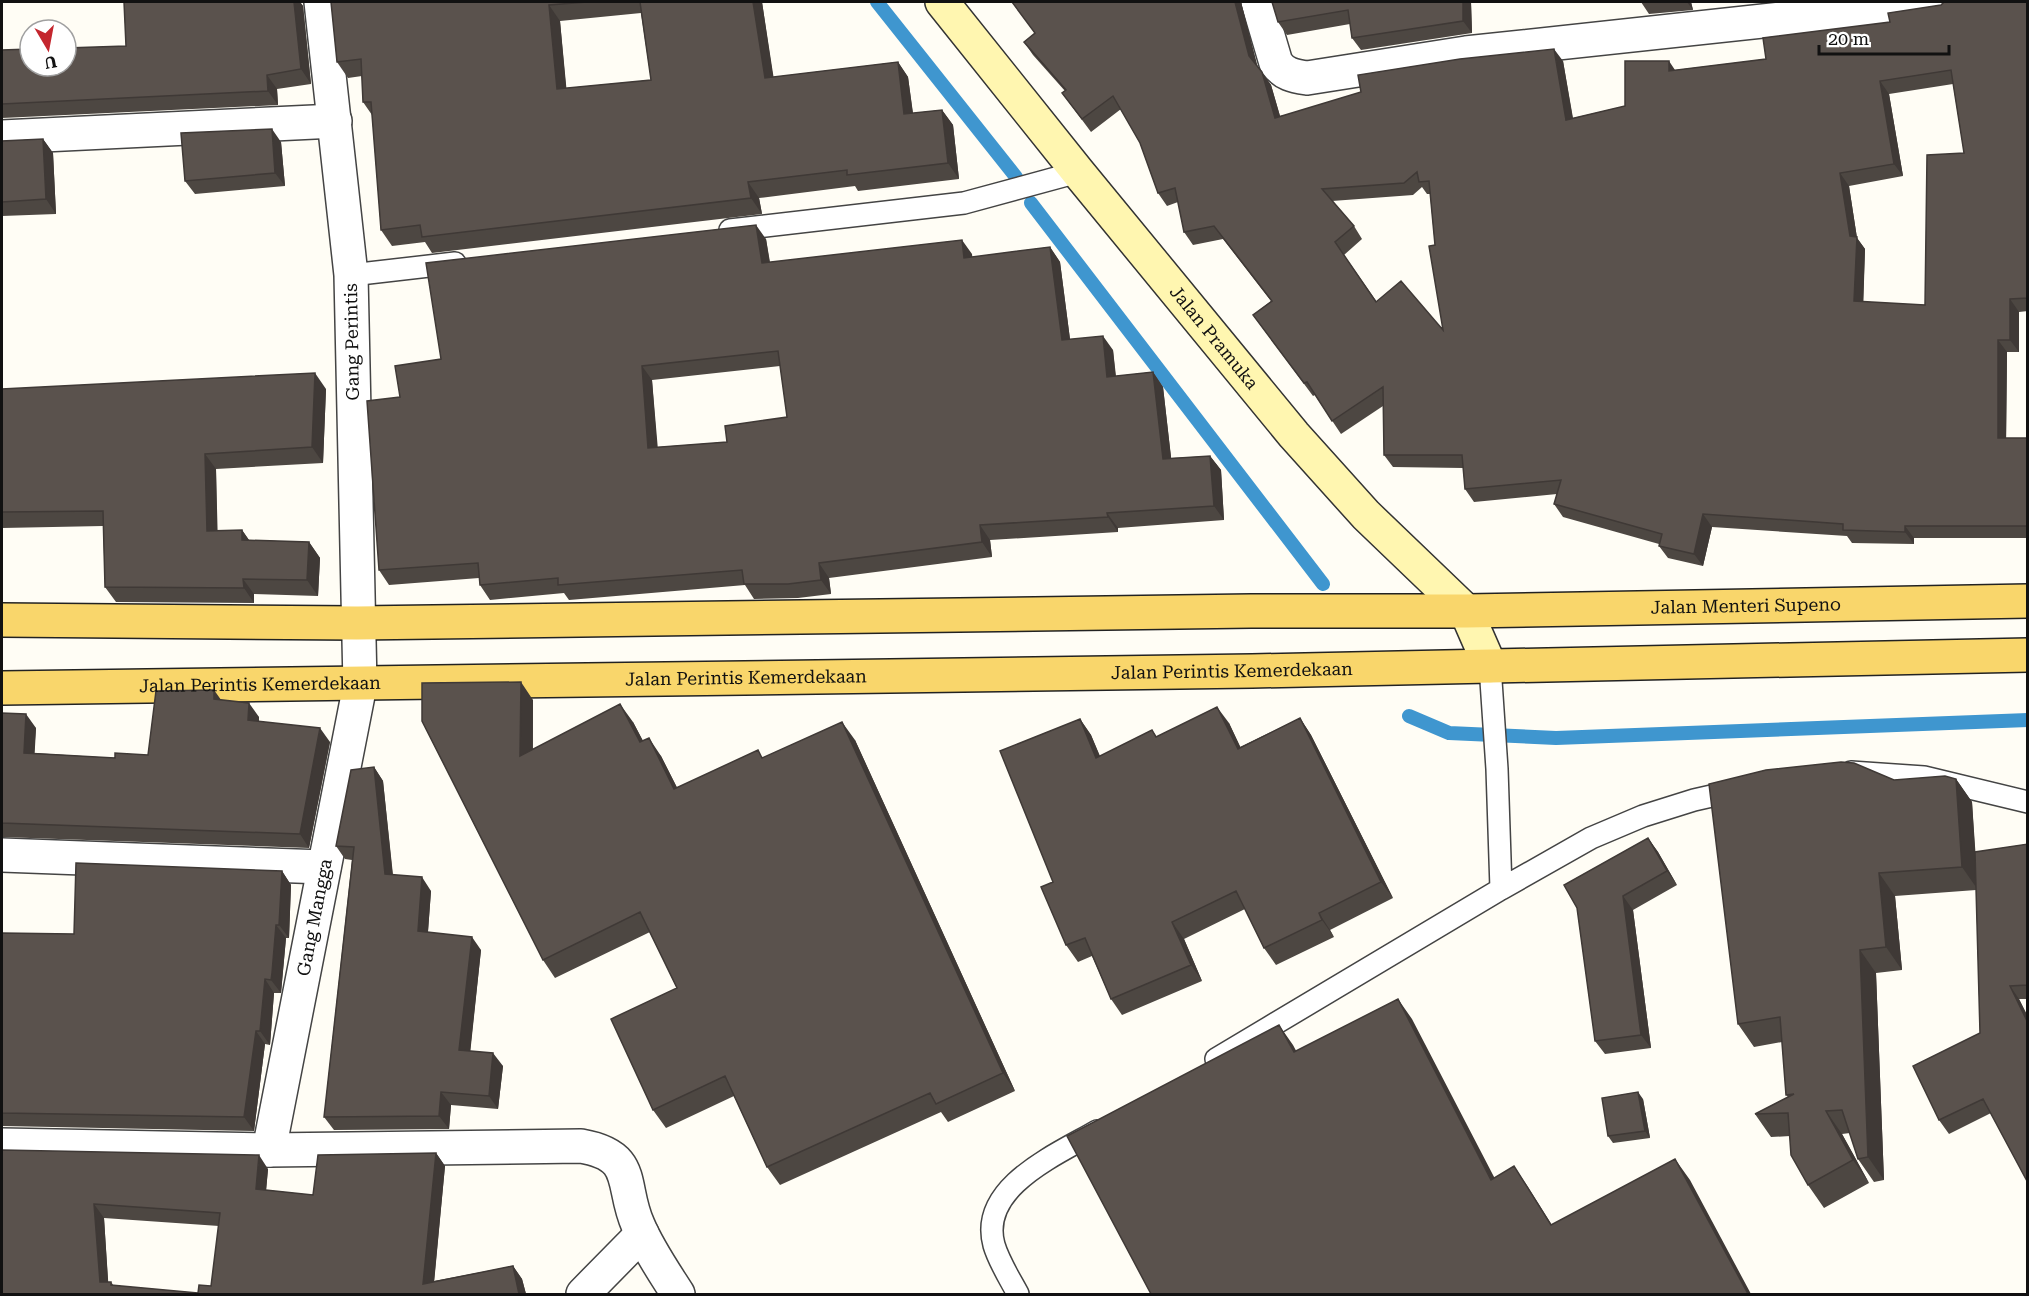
<svg xmlns="http://www.w3.org/2000/svg" width="2029" height="1296" font-family="'Roboto Serif',serif">
  <rect width="100%" height="100%" fill="#fffdf5"/>
  <g fill="none" stroke-linecap="round" stroke-linejoin="round">
    <path stroke="#3f96cf" stroke-width="14" d="M877 2 1016 177
      M1031 203 1323 584
      M1409 716 1449 733 1556 738 2028 720"/>
    <defs>
      <path id="lane" d="M730 230 964 203 1078 172
        M351 275 455 263
        M1490 666 1497 769 1501 889
        M1851 772 1924 777 2028 802
        M1216 1059 1501 889 1591 838 1643 816 1694 800 1738 790
        M1018 1294C1010 1279 999 1262 994 1245 978 1187 1058 1154 1097 1131"/>
      <g id="street">
        <path d="M1258 2 1276 63C1284 74 1293 76 1307 78L1466 53 1939 2"/>
        <path d="M2 137 335 121"/>
        <path d="M2 855 324 867"/>
        <path d="M2 1145 269 1150 581 1146C638 1156 620 1185 638 1225 648 1249 664 1272 678 1294"/>
        <path id="s1" d="M269 1150 360 685 351 275 321 2"/>
        <path d="M583 1294 642 1234"/>
      </g>
      <g id="secondary">
        <path id="s2" d="M942 2 1078 172 1294 435 1366 515 1466 611 1490 666"/>
      </g>
      <g id="primary">
        <path id="s3" d="M2 620 357 623 1251 611H1466L2028 601"/>
        <path id="s4" d="M2 688 1252 671 2028 655"/>
      </g>
    </defs>
    <use href="#lane" stroke="#444" stroke-width="24"/>
    <use href="#street" stroke="#444" stroke-width="36"/>
    <use href="#secondary" stroke="#333" stroke-width="36"/>
    <use href="#primary" stroke="#222" stroke-width="36"/>
    <use href="#lane" stroke="#fff" stroke-width="21"/>
    <use href="#street" stroke="#fff" stroke-width="33"/>
    <use href="#secondary" stroke="#fff6b0" stroke-width="33"/>
    <use href="#primary" stroke="#f9d66b" stroke-width="33"/>
  </g>
  <path fill="#4d4742" fill-rule="evenodd" d="M124 2H300L303 6 311 84 277 89 278 105 2 118V50L126 46Z
    M331 2H763H762L773 77 898 62 908 77 913 113 942 110 953 125 959 179 858 191 855 186 759 198 762 214 432 253 425 242 392 246 381 230 372 115 363 102 362 76 348 78 337 62ZM641 13 651 80 566 88 560 21Z
    M1012 2H1241L1257 66 1271 85 1280 116 1563 61 1573 118 1625 106 1675 70 1766 59 1890 22 2028 2V311L2019 312V352H2007L2006 438H2028V538H1914V544L1852 543 1847 536 1712 527 1703 566 1668 558 1659 546V544L1563 517 1554 504 1557 494 1474 502 1465 489 1463 468 1393 467 1384 455 1383 406 1341 434 1315 395 1313 396 1253 315 1271 301 1223 239 1193 245 1184 232 1178 202 1167 206 1158 193 1140 143 1121 109 1091 132 1062 93 1065 91 1033 55 1024 42 1035 33ZM1953 84 1964 153 1925 305 1863 302 1865 249 1857 238 1849 186 1903 176 1889 94ZM1422 187 1427 194H1430L1443 330 1377 302 1344 255 1362 239 1354 226 1332 201 1413 195Z
    M1272 2H1471L1472 33 1361 50 1352 38 1350 24 1287 35 1278 22Z
    M1641 2H1691L1693 10 1649 14Z
    M43 139 53 153 56 214 2 216V141Z
    M281 142 285 186 195 194 185 181Z
    M766 239 770 262 972 254V257L1050 247 1060 262 1070 339 1113 350 1116 376 1153 372 1163 387 1171 458 1210 456 1221 470 1224 520 1118 528V532L990 540 992 557 829 578 831 594 798 598 754 599 745 585 569 600 564 593 490 600 480 585 479 578 389 585 379 570 400 397 441 359ZM780 366 787 417 727 442 657 447 652 380Z
    M2 389H326L323 463 216 469 217 531 242 530 249 540 309 542 320 558 318 596 254 594V603L116 602 105 587 103 526 2 528Z
    M222 700 259 717V721L330 742 309 848 2 837V713L36 728 34 753 115 758 148 755Z
    M533 700V749L633 722 643 741 661 756 677 788 763 758 855 740 1015 1091 948 1122 941 1112 780 1185 767 1167 734 1096 666 1128 653 1110 677 988 650 932 555 978 543 960 422 721Z
    M1300 718 1311 735 1393 898 1330 930 1334 937 1276 965 1264 948 1245 909 1184 939 1202 981 1122 1015 1111 999 1092 956 1078 962 1066 945 1053 882 1080 719 1091 735 1100 756 1152 730 1157 737 1229 723 1240 747Z
    M374 767 383 781 393 875 431 891 428 932 481 950 470 1051 503 1066 498 1109 451 1105 449 1129 334 1130 324 1117 352 860 345 859 336 846Z
    M1956 779 1972 802 1975 852 2028 844V999H2019L2028 1017V1183L1991 1113 1949 1134 1939 1120 1980 1033 1976 890 1895 896 1902 970 1876 973 1884 1180 1874 1182 1858 1159 1850 1133 1842 1134 1869 1183 1824 1208 1808 1185 1790 1136 1771 1137 1755 1114 1788 1097 1786 1095 1782 1042 1754 1047 1738 1024 1894 780Z
    M1648 838 1658 852 1677 885 1633 910 1651 1048 1605 1054 1595 1041 1577 908Z
    M282 871 291 885 289 938H286L281 993H274L270 1045 265 1044 254 1131 2 1126V933L74 934Z
    M1643 1099 1650 1138 1613 1143 1608 1136Z
    M436 1153 445 1166 434 1281 513 1266 522 1279 526 1294H2V1200L268 1169 266 1190 313 1195ZM104 1218 219 1226 211 1286 198 1293 114 1286 111 1282H108Z"/>
  <path fill="#3f3936" d="M294 2H300L303 6 311 84 301 69Z
    M753 2H762L776 93 765 78Z
    M1235 2H1241L1258 68 1249 56Z
    M1463 2H1471L1472 33 1463 21Z
    M1687 2H1691L1693 10Z
    M549 5 560 21 568 105 557 89Z
    M1554 49 1563 61 1575 132 1566 120Z
    M1669 61 1677 73 1669 71Z
    M898 62 908 77 915 130 904 114Z
    M1262 72 1271 85 1284 130 1275 118Z
    M267 75 277 89 278 105 268 91Z
    M1880 81 1889 94 1903 176 1894 164Z
    M942 110 953 125 959 179 948 163Z
    M272 129 281 142 285 186 275 173Z
    M43 139 53 153 56 214 46 199Z
    M1840 173 1849 186 1857 238 1865 249 1863 314 1854 301 1850 236Z
    M748 182 759 198 762 214 751 198Z
    M756 225 766 239 772 278 762 263Z
    M962 240 972 254 974 273 964 258Z
    M1050 247 1060 262 1072 355 1062 340Z
    M2010 299 2019 312V352L2010 340Z
    M1103 336 1113 350 1117 392 1107 377Z
    M1998 340 2007 352 2006 450 1998 438Z
    M642 366 652 380 659 462 648 448Z
    M1153 372 1163 387 1173 474 1163 459Z
    M315 373 326 389 323 463 312 447Z
    M205 454 216 469 218 547 207 531Z
    M1210 456 1221 470 1224 520 1214 506Z
    M1107 513 1118 528V532L1108 517Z
    M1703 514 1712 527 1703 566 1694 554Z
    M980 525 990 540 992 557 982 542Z
    M1905 526 1914 538V544L1905 532Z
    M242 530 253 546 242 540Z
    M309 542 320 558 318 596 307 580Z
    M819 563 829 578 831 594 821 580Z
    M243 579 254 594V603L244 588Z
    M521 682 533 700 532 774 520 756Z
    M214 690 224 704 214 699Z
    M249 703 259 717 257 733 248 720Z
    M620 704 633 722 653 760 640 742Z
    M1217 707 1229 723 1249 765 1238 749Z
    M26 714 36 728 34 766 24 753Z
    M1300 718 1311 735 1393 898 1381 882Z
    M1080 719 1091 735 1107 774 1096 758Z
    M842 722 855 740 1015 1091 1003 1073Z
    M320 728 330 742 309 848 300 834Z
    M649 738 661 756 687 807 674 789Z
    M374 767 383 781 394 888 385 874Z
    M1956 779 1972 802 1978 890 1962 867Z
    M1648 838 1658 852 1677 885 1667 871Z
    M282 871 291 885 289 938 279 925Z
    M1879 873 1895 896 1902 970 1886 947Z
    M422 877 431 891 427 944 418 931Z
    M1623 896 1633 910 1651 1048 1641 1035Z
    M1319 913 1330 930 1334 937 1322 920Z
    M1172 922 1184 939 1202 981 1191 965Z
    M276 925 286 938 281 993 271 980Z
    M472 937 481 950 469 1064 459 1050Z
    M1860 950 1876 973 1884 1180 1868 1157Z
    M265 979 274 993 270 1045 260 1031Z
    M2010 986 2019 999 2028 1017V1023Z
    M1398 999 1412 1019 1506 1200 1491 1180Z
    M1279 1025 1293 1045 1308 1073 1294 1052Z
    M256 1031 265 1044 254 1131 244 1117Z
    M493 1053 503 1066 498 1109 489 1096Z
    M441 1092 451 1105 449 1129 439 1116Z
    M1638 1092 1643 1099 1650 1138 1645 1131Z
    M1826 1111 1842 1134 1869 1183 1853 1160Z
    M436 1153 445 1166 433 1294 423 1284Z
    M259 1155 268 1169 265 1203 256 1189Z
    M1675 1159 1690 1180 1751 1294H1748Z
    M1514 1166 1528 1187 1565 1246 1551 1225Z
    M94 1204 104 1218 109 1294 100 1282Z
    M513 1266 522 1279 526 1294H519Z"/>
  <path fill="#5a524d" stroke="#3f3936" stroke-width="1.5" fill-rule="evenodd" d="M124 2H294L301 69 267 75 268 91 2 104V50L30 49V66H66V48L126 46Z
    M331 2H587L549 5 557 89 651 80 640 2H753L765 78 898 62 904 114 942 110 948 163 847 175V170L748 182 751 198 422 237 420 225 381 230 371 102H363L361 59 337 62Z
    M1012 2H1235L1249 56 1262 72 1275 118 1361 92 1358 75 1460 59 1554 49 1566 120 1625 106V61H1669V71L1766 59 1763 38 1890 22 1888 13 1941 5 1944 2H2028V298L2010 299V340H1998V438H2028V526H1905V532L1843 530V524L1703 514 1694 554 1659 546 1662 534 1554 504 1561 480 1465 489 1462 455H1384L1383 387 1332 421 1307 382 1304 383 1253 315 1272 301 1214 226 1184 232 1175 188 1158 193 1140 143 1113 96 1082 119 1062 93 1066 90 1024 42 1035 33ZM1951 70 1964 153 1927 155 1925 305 1854 301 1857 237 1850 236 1840 173 1894 164 1880 81ZM1417 172 1419 182 1429 181 1435 245 1429 246 1443 330 1401 281 1376 302 1335 242 1354 226 1322 189 1404 183Z
    M1272 2H1463V21L1352 38 1348 10 1278 22Z
    M272 129 275 173 185 181 181 133Z
    M43 139 46 199 2 202V141Z
    M756 225 762 263 962 240 964 258 1050 247 1062 340 1103 336 1107 377 1153 372 1163 459 1210 456 1214 506 1107 513 1108 517 980 525 982 542 819 563 821 580 788 584H744L742 570 558 585V578L480 585 478 563 379 570 367 401 400 397 395 366 441 359 426 263ZM778 351 787 417 725 426 727 442 648 448 642 366Z
    M315 373 312 447 205 454 207 531 242 530V540L309 542 307 580 243 579 244 588 105 587 103 511 2 512V389Z
    M521 682 520 756 620 704 640 742 649 738 674 789 758 750 762 758 842 722 1003 1073 936 1104 930 1093 767 1167 725 1076 653 1110 611 1019 677 988 640 912 543 960 422 721V683Z
    M214 690V699L249 703 248 720 320 728 300 834 2 823V713L26 714 24 753 115 758V753L148 755 156 691Z
    M1217 707 1238 749 1300 718 1381 882 1319 913 1322 920 1264 948 1236 891 1172 922 1191 965 1111 999 1085 938 1066 945 1041 887 1053 882 1000 751 1080 719 1096 758 1152 730 1156 737Z
    M1841 762 1854 763 1894 780 1945 776 1956 779 1962 867 1879 873 1886 947 1860 950 1868 1157 1858 1159 1842 1110 1826 1111 1853 1160 1808 1185 1791 1155 1788 1113 1755 1114 1794 1094 1786 1095 1780 1017 1738 1024 1709 784 1766 770Z
    M374 767 385 874 422 877 418 931 472 937 459 1050 493 1053 489 1096 441 1092 439 1116 324 1117 354 847 336 846 351 770Z
    M1648 838 1667 871 1623 896 1641 1035 1595 1041 1577 908 1564 885Z
    M2028 844V985L2010 986 2028 1023V1183L1983 1099 1939 1120 1913 1066 1980 1033 1975 852Z
    M76 863 282 871 279 925H276L272 973 271 980 265 979 260 1031H256L244 1117 2 1113V933L74 934Z
    M1398 999 1491 1180 1514 1166 1551 1225 1675 1159 1748 1294H1151L1067 1136 1279 1025 1294 1052Z
    M1638 1092 1645 1131 1608 1136 1602 1098Z
    M2 1150 259 1155 256 1189 313 1195 318 1155 436 1153 423 1284 513 1266 519 1294H2ZM94 1204 220 1213 211 1286 199 1285 198 1293 111 1285V1282H100Z"/>
  <g text-anchor="middle" stroke-width="6" stroke-linejoin="round" paint-order="stroke">
    <g font-size="18" fill="#111" stroke="#fff">
      <text dy="6" stroke="none"><textPath href="#s2" startOffset="432">Jalan Pramuka</textPath></text>
      <text transform="translate(352 342) rotate(-91)" y="6">Gang Perintis</text>
      <text dy="6" stroke="none"><textPath href="#s3" startOffset="1744">Jalan Menteri Supeno</textPath></text>
      <text dy="6" stroke="none"><textPath href="#s4" startOffset="1230">Jalan Perintis Kemerdekaan</textPath></text>
      <text dy="6" stroke="none"><textPath href="#s4" startOffset="744">Jalan Perintis Kemerdekaan</textPath></text>
      <text dy="6" stroke="none"><textPath href="#s4" startOffset="258">Jalan Perintis Kemerdekaan</textPath></text>
      <text dy="6" stroke="none"><textPath href="#s1" startOffset="237">Gang Mangga</textPath></text>
    </g>
  </g>
  <rect width="2029" height="1296" fill="none" stroke="#111111" stroke-width="6"/>
  <g transform="translate(48 48) rotate(170)"><circle r="28" fill="#ffffff" stroke="#a0a0a0" stroke-width="1.5"/>
  <path d="M0-4.5L10 22L0 15L-10 22Z" fill="#c4262e"/>
  <text y="-9" font-size="16" font-weight="bold" text-anchor="middle" fill="#111111">U</text>
  </g>
  <path d="M1819 45v9h130v-9" fill="none" stroke="#111111" stroke-width="3"/>
  <text x="1828" y="45" font-size="18" fill="#111111" stroke="#ffffff" stroke-width="4.5" paint-order="stroke">20 m</text>
</svg>
